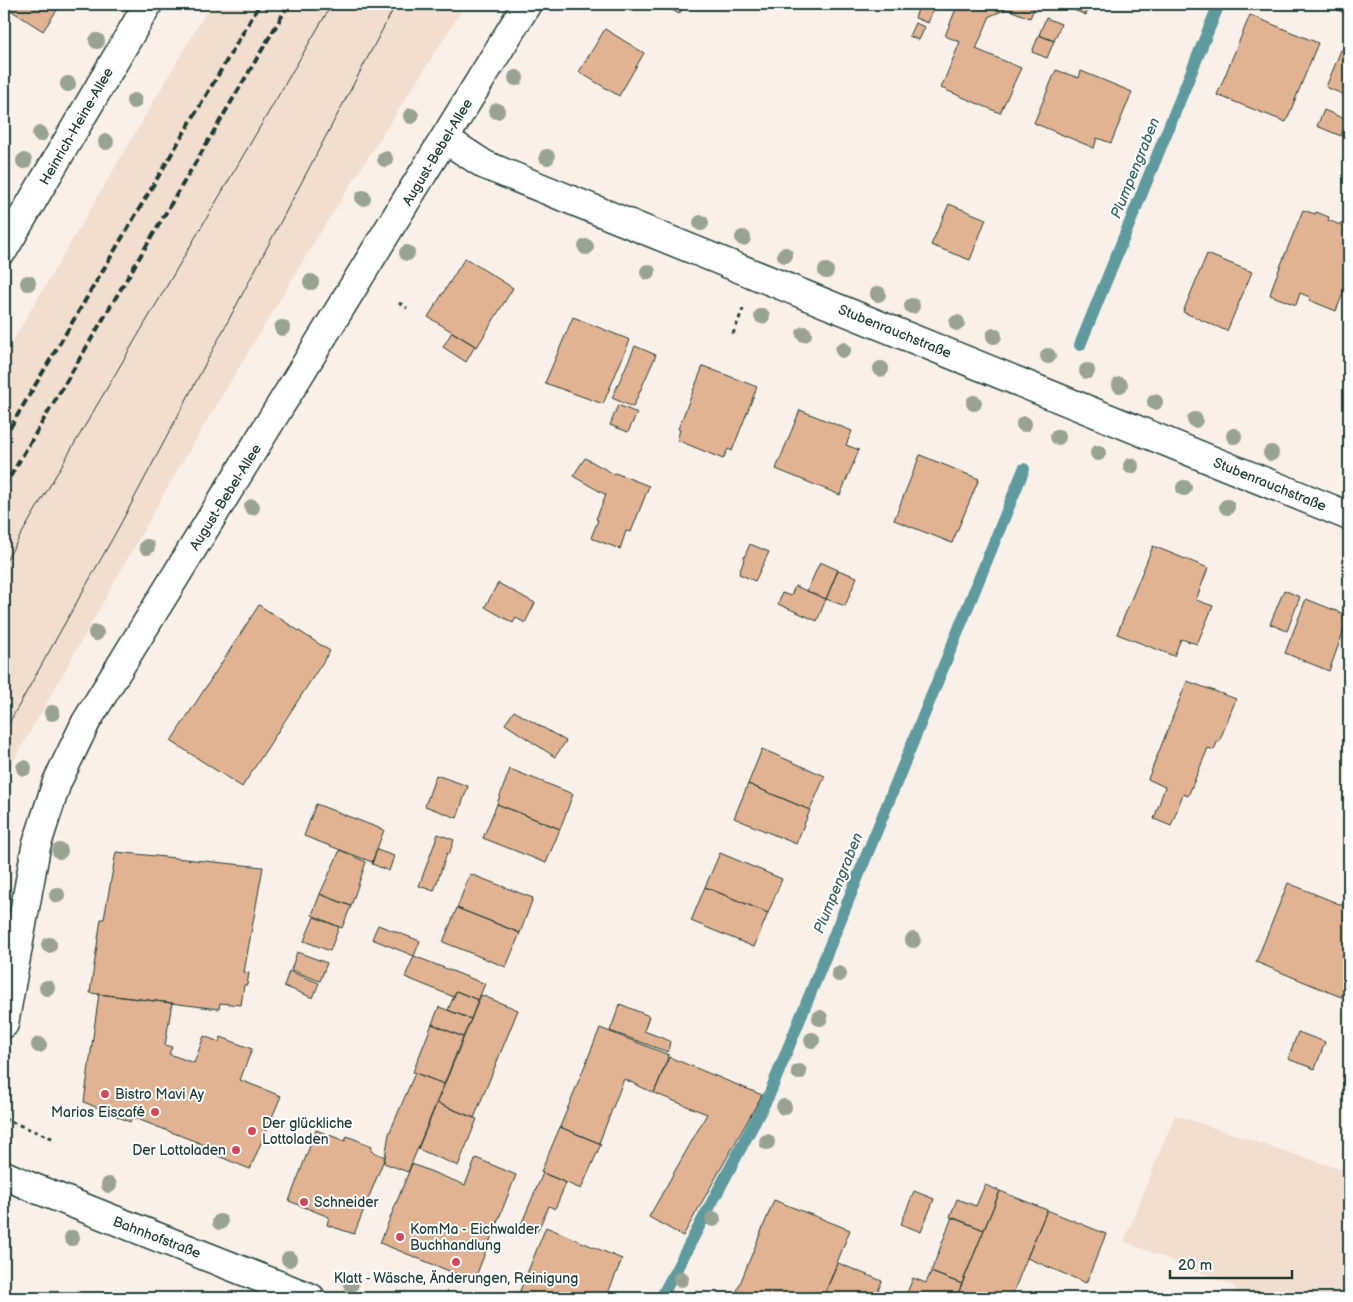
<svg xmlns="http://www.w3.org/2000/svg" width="1353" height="1302" font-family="'Balsamiq Sans',sans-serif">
  <rect width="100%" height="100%" fill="#f9f0e9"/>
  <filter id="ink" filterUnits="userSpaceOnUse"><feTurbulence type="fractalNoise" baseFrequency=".02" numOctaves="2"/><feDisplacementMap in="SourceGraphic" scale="10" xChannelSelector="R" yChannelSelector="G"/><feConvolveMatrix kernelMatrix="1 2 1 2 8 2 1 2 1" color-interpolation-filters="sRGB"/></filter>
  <g filter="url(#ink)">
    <path fill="#f2decf" d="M211 4H466L318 236 174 476 41 713 4 777V356Z
      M1175 1115 1349 1172V1298H1232L1236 1287 1124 1241Z"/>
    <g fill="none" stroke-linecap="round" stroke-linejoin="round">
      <path stroke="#5f9b9e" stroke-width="12" d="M1080 345 1219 4
        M661 1298 769 1095 1024 469"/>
    </g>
    <path fill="#e2b393" stroke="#1f3d34" d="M4 4H61L43 31 4 6Z
      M662 4H685L679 14Z
      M920 4H935L928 23 915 18Z
      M958 4H1036L1030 18 1007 9 990 16 976 49 1021 68 1000 113 941 88 960 42 945 36Z
      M1070 4H1090L1086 15 1069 8Z
      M1324 4H1349V15Z
      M1250 15 1318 43 1286 122 1217 95Z
      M1046 18 1061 24 1054 41 1039 35Z
      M915 23 925 27 919 40 909 36Z
      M605 29 644 53 619 96 579 72Z
      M1039 35 1054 41 1047 58 1032 52Z
      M1341 50 1349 53V89L1347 96 1326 87Z
      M1056 70 1079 78 1081 71 1132 92 1111 143 1097 138 1094 148 1034 123Z
      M1324 110 1347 120 1341 136 1317 126Z
      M949 204 986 219 970 260 931 245Z
      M1303 210 1315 214 1316 212 1329 217 1328 220 1340 225V223L1349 226V278L1336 311 1309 300 1310 297 1300 293 1296 305 1270 295 1274 282Z
      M1207 254 1252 272 1227 331 1183 312Z
      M465 258 513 288 477 347 428 317Z
      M573 317 630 340 603 404 545 383Z
      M452 332 475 346 466 362 443 347Z
      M635 346 656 355 633 407 612 398Z
      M703 366 757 387 732 451 728 449 723 459 677 440 680 430 678 429Z
      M618 405 637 413 628 432 610 425Z
      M800 410 852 431 846 445 859 450 840 495 776 469Z
      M920 455 979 479 952 543 894 520Z
      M585 458 614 474 615 473 649 486 631 532 626 531 620 549 591 538 598 520 596 519 606 495 573 476Z
      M750 544 769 552 755 581 739 574 744 560H743Z
      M1153 546 1208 568 1196 600 1213 606 1197 644 1181 639 1174 656 1117 634Z
      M820 562 838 570 826 599 807 591Z
      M838 570 857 577 845 606 826 599Z
      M498 583 535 603 525 623 516 618 513 623 485 607Z
      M795 586 826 599 817 621 778 604 782 593 791 596Z
      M1284 590 1300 597 1287 631 1270 624Z
      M1306 599 1349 616 1329 671 1285 653Z
      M259 605 330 651 242 787 171 741Z
      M1187 681 1236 699 1219 742H1217L1214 750 1208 748 1188 796 1183 794 1171 826 1154 819 1165 787 1148 779Z
      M514 711 566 741 555 757 505 724Z
      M762 749 825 776 810 810 748 784Z
      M510 769 573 794 560 829 497 804Z
      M436 775 468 786 457 818 425 806Z
      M748 784 810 810 796 844 734 818Z
      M316 804 384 830 372 862 304 836Z
      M497 804 560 829 546 863 483 838Z
      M438 834 454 840 449 854 447 853 434 891 419 886Z
      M340 850 366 862 351 906 320 894Z
      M377 850 394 856 389 871 372 864Z
      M116 852 263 867 244 972 249 973 247 985H244L241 1005 220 1003 219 1009 90 993 101 919H104Z
      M720 853 782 879 768 913 705 887Z
      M470 874 533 898 520 933 457 908Z
      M1288 883 1349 908V977L1341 997 1256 962Z
      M705 887 768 913 754 947 691 921Z
      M320 894 351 906 342 928 312 915Z
      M457 908 520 933 506 967 443 942Z
      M314 917 339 927 330 951 304 941Z
      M378 925 420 941 414 956 372 939Z
      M297 952 327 963 320 981 291 970Z
      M414 956 485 984 478 1000 456 991 454 997 405 977Z
      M289 971 319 983 313 998 284 986Z
      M456 991 478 1000 471 1019 448 1010Z
      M99 994 172 1003 165 1045 172 1047 169 1054 194 1063 204 1036 219 1042 221 1037 252 1049 240 1080 281 1096 250 1169 208 1152 210 1147 132 1117 130 1122 84 1102Z
      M481 995 518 1010 474 1118 437 1103Z
      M620 1004 649 1016 644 1031 670 1041 668 1052 610 1031Z
      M439 1007 471 1019 463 1037 432 1024Z
      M432 1024 463 1037 444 1084 413 1072Z
      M600 1028 669 1055 654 1093 624 1079 599 1143 560 1127Z
      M1298 1032 1325 1042 1315 1069 1288 1059Z
      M669 1057 762 1095 683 1236 649 1217 707 1114 654 1093Z
      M415 1073 444 1084 408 1172 384 1163 389 1134Z
      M437 1103 477 1119 458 1166 418 1149Z
      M560 1127 601 1144 581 1189 541 1172Z
      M316 1130 345 1141 347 1136 372 1146 371 1151 385 1157 354 1234 327 1225 329 1217 289 1201Z
      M476 1158 516 1175 474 1281 380 1243 412 1164 465 1185Z
      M543 1173 566 1183 555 1209 549 1206 536 1234 520 1227Z
      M985 1185 1000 1191 984 1230 950 1217 957 1199 976 1206Z
      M914 1191 934 1199 921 1232 901 1224Z
      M1000 1191 1047 1210 1027 1258 1011 1298H956Z
      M774 1200 850 1230 823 1298H740L735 1296Z
      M1047 1210 1106 1234 1086 1283 1027 1258Z
      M952 1217 984 1230 962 1284 931 1272Z
      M546 1227 622 1259 606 1298H517Z
      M838 1263 882 1281 875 1298H833L825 1294Z
      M931 1272 962 1284 956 1298H905L913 1278 926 1283Z"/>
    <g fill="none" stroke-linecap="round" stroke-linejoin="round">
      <defs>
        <path id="minor" d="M445 139 485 165 1349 516
          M4 249 148 4
          M4 1024 36 847 57 782 86 722 527 4
          M4 1175 34 1188 311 1298"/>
      </defs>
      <use href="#minor" stroke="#1f3d34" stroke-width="31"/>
      <path stroke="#1f3d34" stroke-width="3" stroke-dasharray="4 4" stroke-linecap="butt" d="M399 303 407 308
        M733 334 743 309
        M4 1119 52 1138"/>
      <use href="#minor" stroke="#fff" stroke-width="28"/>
      <path stroke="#1f3d34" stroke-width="1" d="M4 564 332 4
        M4 732 120 525 396 4"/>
      <path stroke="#1f3d34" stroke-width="4" stroke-dasharray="8 4" stroke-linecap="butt" d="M4 438 260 4
        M4 487 289 4"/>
    </g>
    <g fill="#98a392">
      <circle cx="97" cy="41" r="8"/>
      <circle cx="516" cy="78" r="8"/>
      <circle cx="68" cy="84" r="8"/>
      <circle cx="134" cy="101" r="8"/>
      <circle cx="497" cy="111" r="8"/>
      <circle cx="411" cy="116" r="8"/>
      <circle cx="40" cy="134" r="8"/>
      <circle cx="106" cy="142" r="8"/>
      <circle cx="547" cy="157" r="8"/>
      <circle cx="385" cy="159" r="8"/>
      <circle cx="24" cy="161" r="8"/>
      <circle cx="363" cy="198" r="8"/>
      <circle cx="701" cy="223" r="8"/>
      <circle cx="743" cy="238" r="8"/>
      <circle cx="586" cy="247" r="8"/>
      <circle cx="407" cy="253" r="8"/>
      <circle cx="785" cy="255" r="8"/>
      <circle cx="826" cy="271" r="8"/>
      <circle cx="648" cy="272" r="8"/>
      <circle cx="311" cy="282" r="8"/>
      <circle cx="28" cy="283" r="8"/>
      <circle cx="878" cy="294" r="8"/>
      <circle cx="912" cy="306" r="8"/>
      <circle cx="762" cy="316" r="8"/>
      <circle cx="957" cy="323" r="8"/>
      <circle cx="282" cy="328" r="8"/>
      <circle cx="804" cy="334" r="8"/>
      <circle cx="994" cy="336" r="8"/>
      <circle cx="843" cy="350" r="8"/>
      <circle cx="1048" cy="356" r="8"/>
      <circle cx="881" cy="369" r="8"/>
      <circle cx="1087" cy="371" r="8"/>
      <circle cx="1120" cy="385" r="8"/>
      <circle cx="1155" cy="402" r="8"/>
      <circle cx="974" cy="403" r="8"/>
      <circle cx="1195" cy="420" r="8"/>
      <circle cx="1024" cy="424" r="8"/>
      <circle cx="1234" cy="436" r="8"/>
      <circle cx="1058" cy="437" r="8"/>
      <circle cx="1098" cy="453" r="8"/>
      <circle cx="1271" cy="453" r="8"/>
      <circle cx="1131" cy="466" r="8"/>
      <circle cx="1184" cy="488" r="8"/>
      <circle cx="252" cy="507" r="8"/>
      <circle cx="1227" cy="507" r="8"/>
      <circle cx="147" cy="547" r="8"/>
      <circle cx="96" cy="633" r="8"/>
      <circle cx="52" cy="713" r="8"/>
      <circle cx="24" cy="768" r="8"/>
      <circle cx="60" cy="851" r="8"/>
      <circle cx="57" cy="895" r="8"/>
      <circle cx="913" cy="940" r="8"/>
      <circle cx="49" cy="945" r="8"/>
      <circle cx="839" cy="974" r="8"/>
      <circle cx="47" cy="988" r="8"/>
      <circle cx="820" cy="1018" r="8"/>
      <circle cx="812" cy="1040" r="8"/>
      <circle cx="39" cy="1045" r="8"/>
      <circle cx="799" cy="1072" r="8"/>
      <circle cx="784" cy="1107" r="8"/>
      <circle cx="767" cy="1142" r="8"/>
      <circle cx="109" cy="1185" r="8"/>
      <circle cx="713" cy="1219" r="8"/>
      <circle cx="220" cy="1222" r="8"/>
      <circle cx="72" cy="1238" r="8"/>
      <circle cx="289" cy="1259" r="8"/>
      <circle cx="681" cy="1279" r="8"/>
      <circle cx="351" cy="1284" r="8"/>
    </g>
  </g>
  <g fill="#d1495b" stroke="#fff" stroke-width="2">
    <circle cx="105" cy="1094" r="5"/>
    <circle cx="155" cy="1112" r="5"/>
    <circle cx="252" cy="1131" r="5"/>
    <circle cx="236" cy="1150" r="5"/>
    <circle cx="304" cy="1202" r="5"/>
    <circle cx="400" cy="1237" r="5"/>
    <circle cx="456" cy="1262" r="5"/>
  </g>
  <g text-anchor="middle" stroke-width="4" stroke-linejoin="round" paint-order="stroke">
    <g font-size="14" fill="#1f3d34" stroke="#fff">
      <text transform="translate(76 126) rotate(-60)" y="5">Heinrich-Heine-Allee</text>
      <text transform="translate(437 152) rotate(-59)" y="5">August-Bebel-Allee</text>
      <text transform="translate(895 331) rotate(22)" y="5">Stubenrauchstraße</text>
      <text transform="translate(1270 484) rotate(22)" y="5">Stubenrauchstraße</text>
      <text transform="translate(225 497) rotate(-58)" y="5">August-Bebel-Allee</text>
      <text transform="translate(157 1237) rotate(21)" y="5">Bahnhofstraße</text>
    </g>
    <g font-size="14" fill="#1f3d34" stroke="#fff" text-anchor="start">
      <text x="115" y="1099">Bistro Mavi Ay</text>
      <text x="145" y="1117" text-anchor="end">Marios Eiscafé</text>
      <text x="262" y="1128">Der glückliche<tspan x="262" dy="16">Lottoladen</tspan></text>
      <text x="226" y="1155" text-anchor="end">Der Lottoladen</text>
      <text x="314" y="1207">Schneider</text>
      <text x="410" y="1234">KomMa - Eichwalder<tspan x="410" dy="16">Buchhandlung</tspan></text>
      <text x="456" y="1283" text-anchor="middle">Klatt - Wäsche, Änderungen, Reinigung</text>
    </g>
    <g font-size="15" font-style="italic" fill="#3a6460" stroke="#fff">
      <text transform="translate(1135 168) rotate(-68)" y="5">Plumpengraben</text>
      <text transform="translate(838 883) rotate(-68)" y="5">Plumpengraben</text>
    </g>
  </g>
  <rect width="1353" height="1302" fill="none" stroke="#fff" stroke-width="20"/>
  <rect x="10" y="10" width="1333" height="1282" fill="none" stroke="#1f3d34" stroke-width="2" filter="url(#ink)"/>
  <path d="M1170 1270v8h122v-8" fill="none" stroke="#1f3d34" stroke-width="2.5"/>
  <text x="1178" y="1270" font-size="15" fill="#1f3d34" stroke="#ffffff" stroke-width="4" paint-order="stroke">20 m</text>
</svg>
